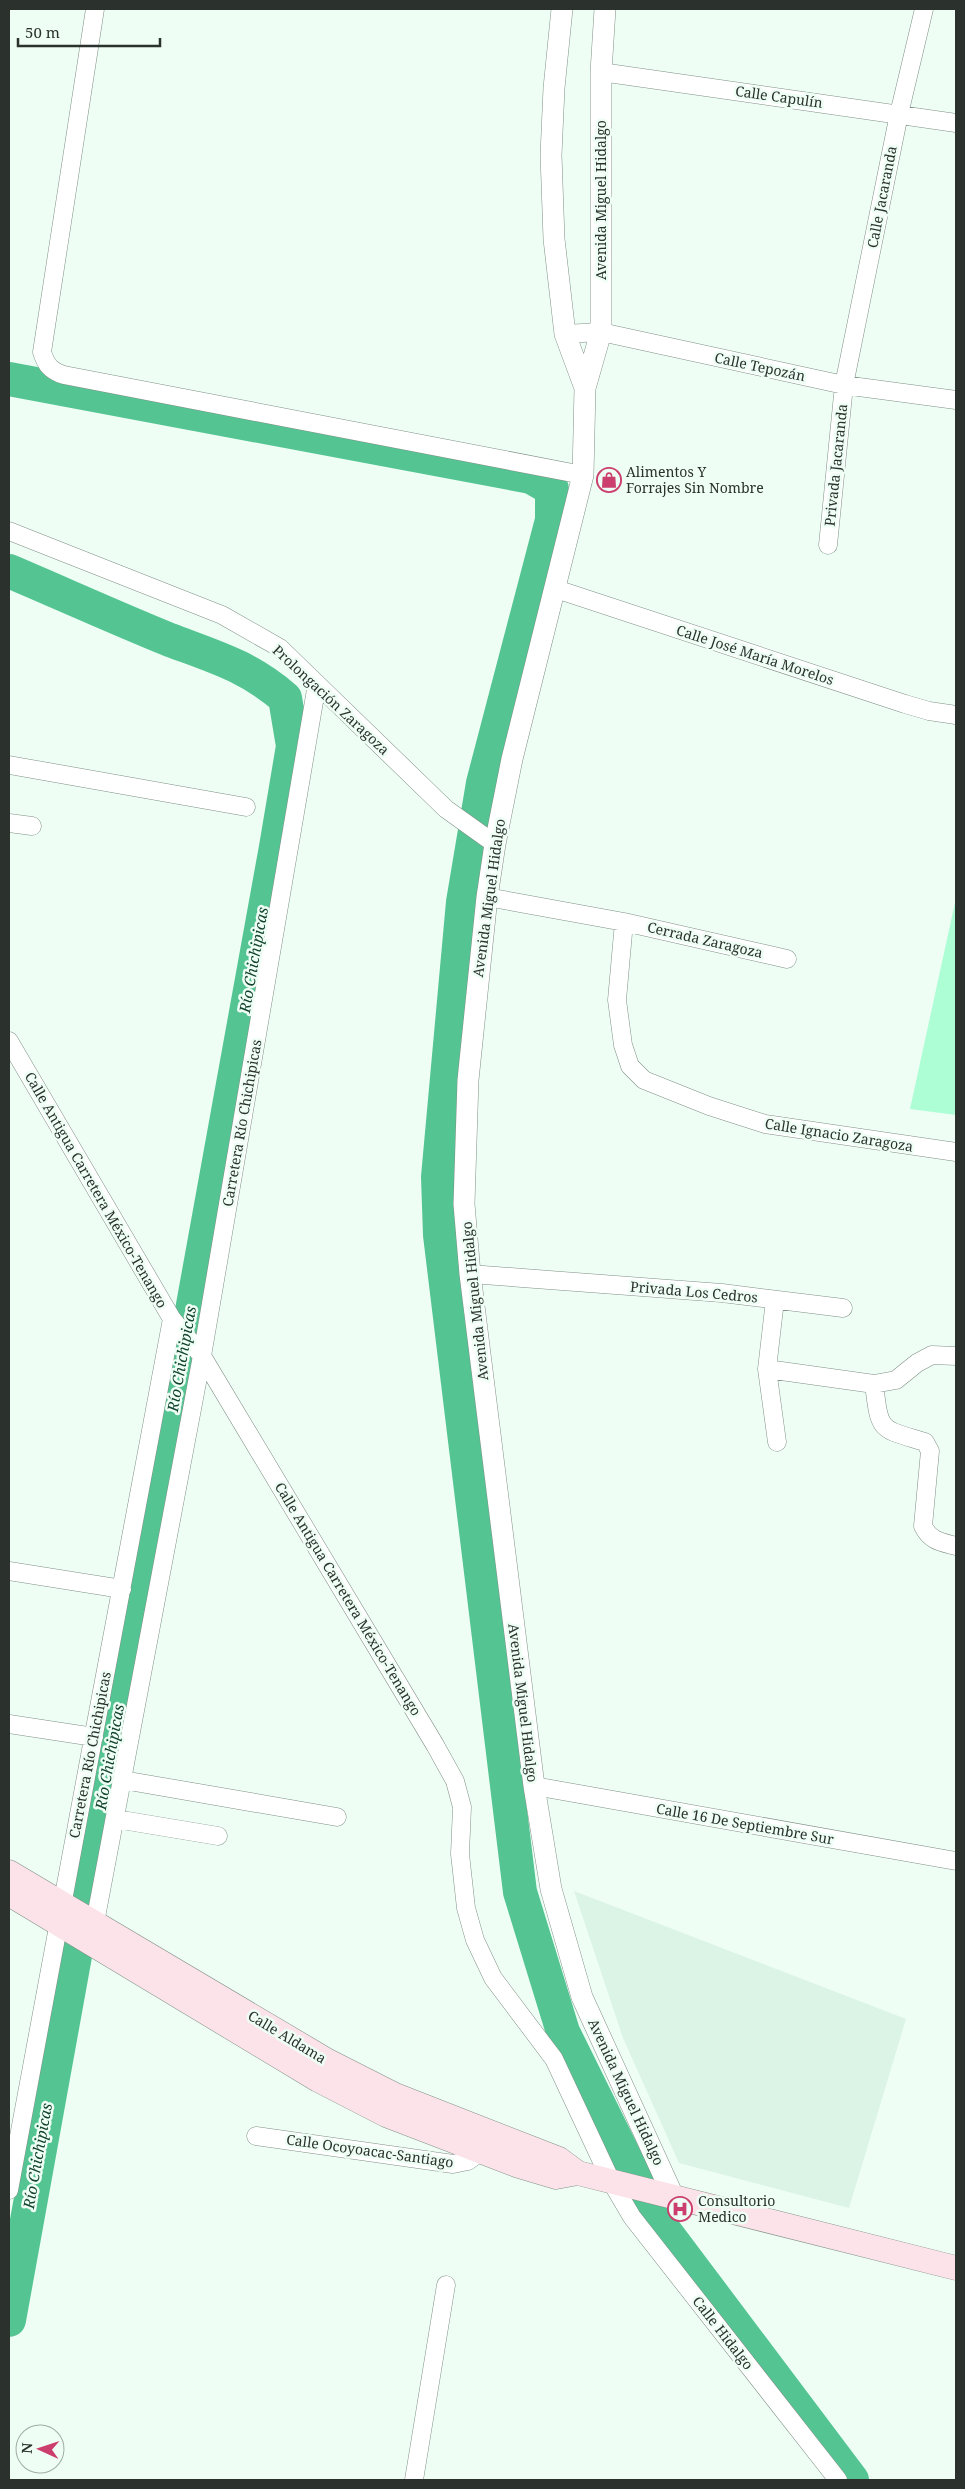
<svg xmlns="http://www.w3.org/2000/svg" width="965" height="2489" font-family="'Noto Serif',serif">
  <rect width="100%" height="100%" fill="#eefef5"/>
  <path fill="#dbf4e6" d="M574 1891 906 2019 849 2208 679 2163 623 2038Z"/>
  <path fill="#adfed5" d="M956 898V1115L910 1109Z"/>
  <g fill="none" stroke-linecap="round" stroke-linejoin="round">
    <path stroke="#54c592" stroke-width="34" d="M9 379 531 477 552 489V520L483 783 463 902 438 1177 440 1235 520 1892 563 2032 655 2218 852 2480
      M9 571C63 594 116 618 170 640 215 657 248 666 285 698L293 746 276 847 9 2320"/>
    <defs>
      <path id="minor" d="M95 9 42 352C46 365 51 371 64 375L583 475
        M601 72 956 123
        M565 334 601 332 844 385 956 400
        M9 531 222 615 280 648 446 809 495 844
        M828 545 844 385 899 114 924 9
        M556 589 905 704 929 711 956 715
        M9 765 246 807
        M9 823 32 826
        M487 897 624 922 787 959
        M624 922 617 1000 623 1045 630 1066 644 1080 709 1106 765 1124 956 1152
        M9 1041 172 1319 202 1356 435 1745 455 1781 462 1807 460 1854 466 1908 475 1940 493 1978 554 2059 612 2183 632 2217 838 2480
        M470 1274 722 1293 843 1308
        M775 1300 767 1369 777 1442
        M767 1369 874 1384 896 1380 917 1363 932 1355 956 1356
        M874 1384C880 1433 879 1428 925 1442L930 1451 923 1526C930 1541 941 1542 956 1546
        M9 1571 122 1589
        M9 1724 94 1737
        M123 1780 337 1817
        M534 1786 956 1861
        M116 1819 218 1836
        M93 1933 202 1356 317 684
        M256 2136 453 2164 468 2161 480 2152
        M9 2190C62 1900 118 1609 172 1319
        M414 2480 446 2285"/>
      <path id="tertiary" d="M562 9 554 88 551 155 554 239 565 334 585 388
        M605 9 601 72V332L585 388 583 475 512 759 495 844 487 897 468 1080 464 1204 470 1274 534 1786 551 1889 582 1997 674 2198"/>
      <path id="secondary" d="M9 1872 328 2061 395 2095 559 2159 578 2173 956 2268
        M9 1894 318 2080 386 2115 519 2166 556 2177 578 2173"/>
    </defs>
    <use href="#minor" stroke="#819087" stroke-width="19"/>
    <use href="#tertiary" stroke="#819087" stroke-width="22"/>
    <use href="#secondary" stroke="#819087" stroke-width="25"/>
    <use href="#minor" stroke="#fff" stroke-width="18"/>
    <use href="#tertiary" stroke="#fff" stroke-width="21"/>
    <use href="#secondary" stroke="#fce3e9" stroke-width="24"/>
  </g>
  <defs>
    <symbol id="shop-ring" viewBox="-11 -11 22 22"><circle r="9.5" fill="#eefef5" stroke="#cb3e6d" stroke-width="1.5"/><path d="M-5-2.5h2.3a2.7 3.5 0 0 1 5.4 0H5L5.5 6h-11ZM-1.5-2.5h3a1.5 2.3 0 0 0-3 0Z" fill="#cb3e6d"/></symbol>
    <symbol id="hospital-ring" viewBox="-11 -11 22 22"><circle r="9.5" fill="#eefef5" stroke="#cb3e6d" stroke-width="1.5"/><path d="M-5-5h3v3.5h4V-5h3V5h-3V1.5h-4V5h-3Z" fill="#cb3e6d"/></symbol>
  </defs>
  <g fill-rule="evenodd">
    <use href="#shop-ring" x="595" y="466" width="28" height="28"/>
    <use href="#hospital-ring" x="666" y="2195" width="28" height="28"/>
  </g>
  <g text-anchor="middle" stroke-width="5" stroke-linejoin="round" paint-order="stroke">
    <g font-size="14" fill="#2b322e" stroke="#eefef5">
      <text transform="translate(779 97) rotate(8)" y="5">Calle Capulín</text>
      <text transform="translate(882 197) rotate(-79)" y="5">Calle Jacaranda</text>
      <text transform="translate(601 200) rotate(-90)" y="5">Avenida Miguel Hidalgo</text>
      <text transform="translate(760 367) rotate(12)" y="5">Calle Tepozán</text>
      <text transform="translate(836 465) rotate(-84)" y="5">Privada Jacaranda</text>
      <text transform="translate(755 655) rotate(18)" y="5">Calle José María Morelos</text>
      <text transform="translate(331 700) rotate(43)" y="5">Prolongación Zaragoza</text>
      <text transform="translate(489 898) rotate(-82)" y="5">Avenida Miguel Hidalgo</text>
      <text transform="translate(705 940) rotate(13)" y="5">Cerrada Zaragoza</text>
      <text transform="translate(242 1123) rotate(-80)" y="5">Carretera Río Chichipicas</text>
      <text transform="translate(839 1135) rotate(9)" y="5">Calle Ignacio Zaragoza</text>
      <text transform="translate(96 1190) rotate(60)" y="5">Calle Antigua Carretera México-Tenango</text>
      <text transform="translate(694 1292) rotate(5)" y="5">Privada Los Cedros</text>
      <text transform="translate(475 1301) rotate(-96)" y="5">Avenida Miguel Hidalgo</text>
      <text transform="translate(348 1599) rotate(59)" y="5">Calle Antigua Carretera México-Tenango</text>
      <text transform="translate(523 1703) rotate(83)" y="5">Avenida Miguel Hidalgo</text>
      <text transform="translate(90 1755) rotate(-79)" y="5">Carretera Río Chichipicas</text>
      <text transform="translate(745 1824) rotate(10)" y="5">Calle 16 De Septiembre Sur</text>
      <text transform="translate(287 2037) rotate(31)" y="5">Calle Aldama</text>
      <text transform="translate(626 2092) rotate(65)" y="5">Avenida Miguel Hidalgo</text>
      <text transform="translate(370 2151) rotate(8)" y="5">Calle Ocoyoacac-Santiago</text>
      <text transform="translate(723 2333) rotate(52)" y="5">Calle Hidalgo</text>
    </g>
    <g font-size="14" fill="#2b322e" stroke="#eefef5" text-anchor="start">
      <text x="626" y="477">Alimentos Y<tspan x="626" dy="16">Forrajes Sin Nombre</tspan></text>
      <text x="698" y="2206">Consultorio<tspan x="698" dy="16">Medico</tspan></text>
    </g>
    <g font-size="15" font-style="italic" fill="#12422d" stroke="#eefef5">
      <text transform="translate(254 960) rotate(-80)" y="5">Río Chichipicas</text>
      <text transform="translate(182 1359) rotate(-80)" y="5">Río Chichipicas</text>
      <text transform="translate(110 1757) rotate(-80)" y="5">Río Chichipicas</text>
      <text transform="translate(38 2156) rotate(-80)" y="5">Río Chichipicas</text>
    </g>
  </g>
  <rect width="965" height="2489" fill="none" stroke="#2b322e" stroke-width="20"/>
  <g transform="translate(40 2449) rotate(273)"><circle r="24" fill="#eefef5" stroke="#a0aca5"/>
  <path d="M0-4L9 19L0 12L-9 19Z" fill="#cb3e6d"/>
  <text y="-8" font-size="14" font-weight="bold" text-anchor="middle" fill="#2b322e">N</text>
  </g>
  <path d="M18 38v8h142v-8" fill="none" stroke="#2b322e" stroke-width="2.5"/>
  <text x="25" y="38" font-size="15" fill="#2b322e" stroke="#eefef5" stroke-width="4" paint-order="stroke">50 m</text>
</svg>
